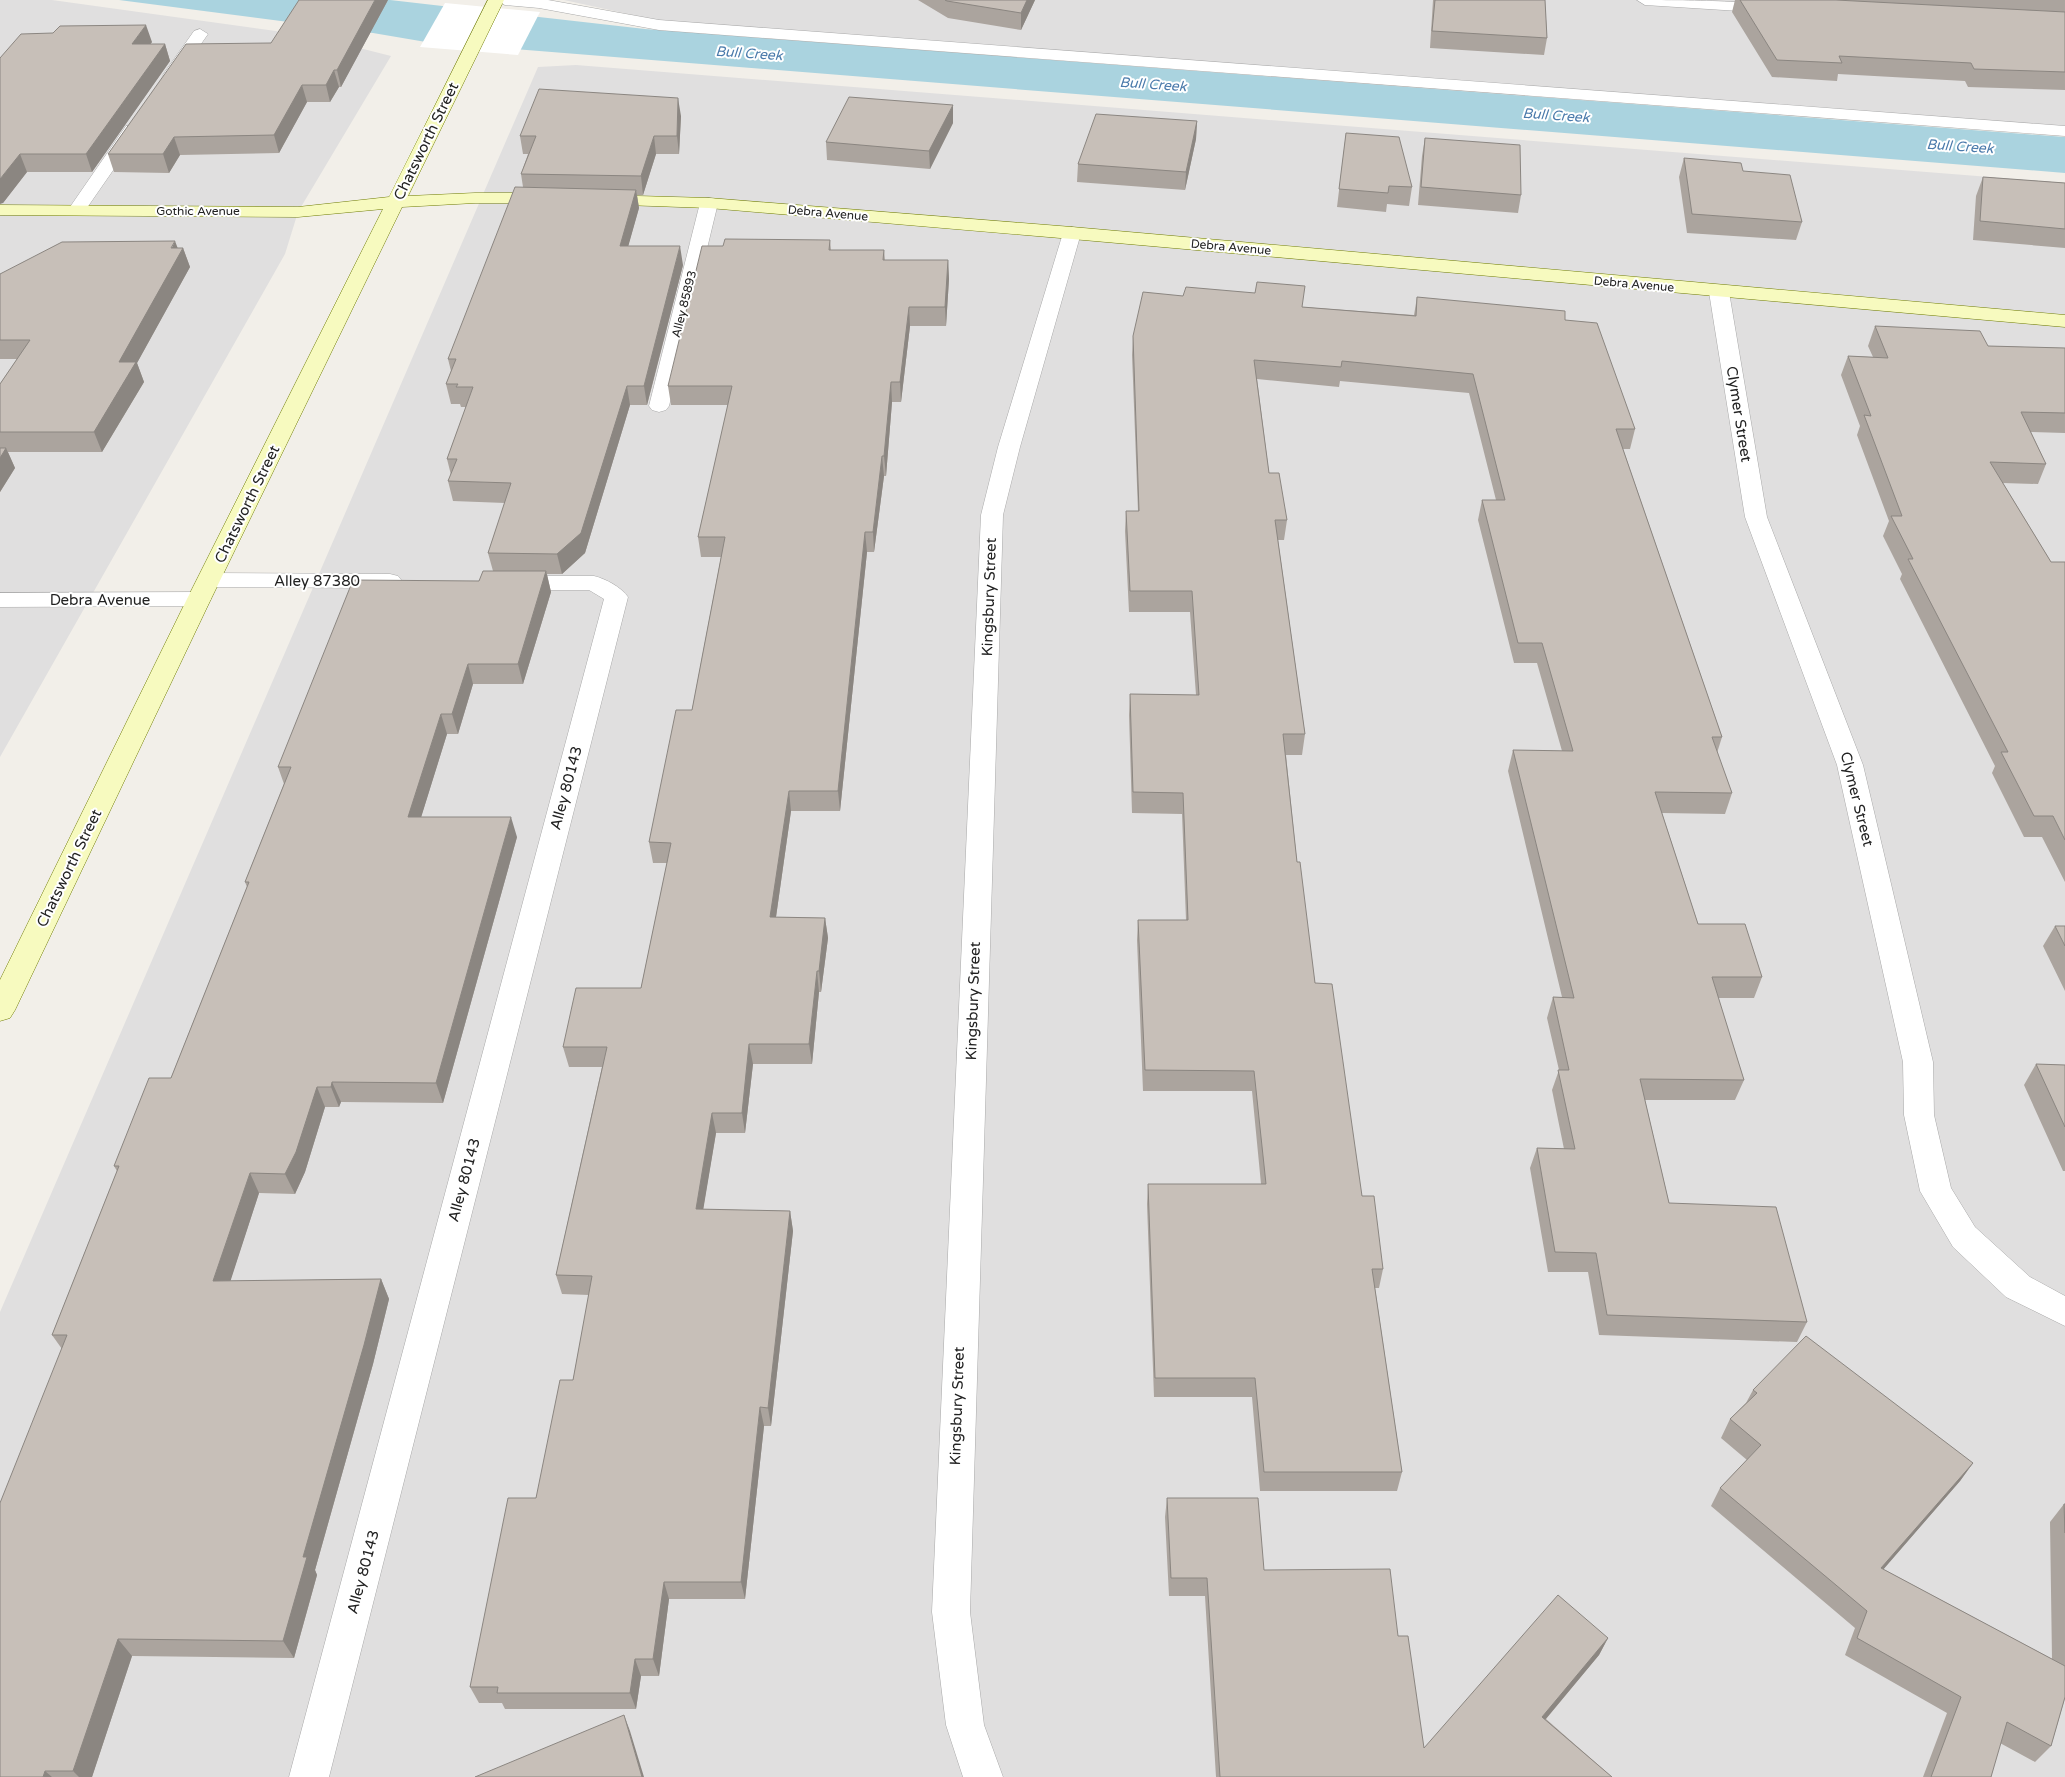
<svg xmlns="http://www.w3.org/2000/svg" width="2065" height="1777" font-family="'Varela Round',sans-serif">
  <rect width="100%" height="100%" fill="#f2efe9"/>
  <path fill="#e0dfdf" d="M0 0H52L312 36 391 56 298 212 285 254 0 757Z
    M564 0H2065V127L660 21Z
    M576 65 2065 183V1777H0V1312L538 67Z"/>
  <path fill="#aad3df" d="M119 0H390L645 29 2065 137V173L426 42 373 33Z"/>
  <path fill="#fff" d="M445 3 540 12 518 55 420 47Z"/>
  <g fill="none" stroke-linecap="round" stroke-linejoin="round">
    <defs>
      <path id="lane" d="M497 0H548L659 20 2065 126V136L659 30 539 8 505 5Z
        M200 29 208 34 177 78H165L163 75 165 72 194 31Z
        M132 125 138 126 141 130 82 215H70L67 211 70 207 126 126Z
        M709 198 715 199 718 203 669 406 666 410 659 412 652 410 649 406 700 203 703 199Z
        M209 573 390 574 398 576 402 581 398 586 390 588 209 587 201 585 197 580 201 575Z
        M513 576H594C606 579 621 587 628 597L329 1777H289L604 599 589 590H513L505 588 501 583 505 578Z"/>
      <path id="street" d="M1637 0C1657 0 1771 0 1779 8L1771 13 1645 5Z
        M1072 227 1079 229 1081 233 1020 447 1003 515 970 1612 984 1725 1003 1777H963L946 1725 932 1612 981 515 998 447 1063 233 1065 229Z
        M1719 286 1726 288 1729 292 1767 517 1863 765 1933 1062 1934 1115 1951 1188 1975 1227 2030 1277 2065 1296V1326L2006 1297 1953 1247 1920 1191 1904 1115 1903 1062 1837 765 1745 517 1709 292 1712 288Z
        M199 592 207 594 211 599 207 604 199 606 0 607V593Z"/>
      <path id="secondary" d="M488 0H504L408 196 475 193H549L555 194 558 198 555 202 549 203H475L402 207 211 599 15 1010 10 1018 0 1021V980L187 599 383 209 298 217 0 215V205L298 207 389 197Z
        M602 195 709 198 1072 227 2065 315V327L1072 239 709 208 596 204 593 200 596 196Z"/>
    </defs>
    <use href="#lane" stroke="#a9a9a9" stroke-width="1"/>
    <use href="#street" stroke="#a9a9a9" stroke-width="1"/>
    <use href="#secondary" stroke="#707d05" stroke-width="1"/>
    <use href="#lane" fill="#fff" fill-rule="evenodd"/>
    <use href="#street" fill="#fff" fill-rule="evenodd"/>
    <use href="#secondary" fill="#f7fabf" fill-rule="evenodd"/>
  </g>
  <path fill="#aba49e" d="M388 0 341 87H339L330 102H307L279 153 180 155 169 173 114 172 108 154 271 43Z
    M918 0H1035L1021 30 948 18Z
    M1433 0H1545L1547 38 1544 55 1430 48Z
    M1735 0H2065V90L1968 87 1965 81 1838 74 1837 81 1772 77 1732 12Z
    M21 34 152 42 150 44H165L170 61 92 172H27L3 203Z
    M681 116 679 154H656L643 195H637L639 208 628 246 683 265 647 405H630L585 553 562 574H547L551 592 523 684H473L458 734H447L421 817 517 837 443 1103 341 1102 339 1107H325L305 1172 295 1194 259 1193 230 1281 381 1279 389 1299 373 1364 315 1570 317 1575 294 1658 132 1656 92 1777H0L62 1349 52 1335 117 1171 114 1166 171 1078 247 887 245 882 284 784 278 767 479 581 493 571 488 553 505 503 453 501 448 481 451 475 447 459 466 407H461L460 404H451L446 384 451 371 448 359 523 187 521 174 528 154H523L520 136Z
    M1197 121 1196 139 1185 190 1077 182 1078 164Z
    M953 123 930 169 827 160 826 142Z
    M1346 133 1412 187 1409 206 1387 204 1386 212 1337 207Z
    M1425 138 1521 195 1518 213 1418 205 1422 156Z
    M1684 158 1743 171 1802 222 1796 240 1687 233 1679 177Z
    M1983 177 2065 183V248L1973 240 1976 196Z
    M830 240 831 250H884L885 260H948L949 279 946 326H910L901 402H892L886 476H884L874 552H867L840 811H791L776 917 825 918 828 938 821 992H819L812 1064H753L745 1133H716L703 1209 790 1211 793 1231 771 1426H764L745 1599H669L659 1676H641L636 1709H505L502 1703H479L470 1687 536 1498 573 1380 589 1295 562 1294 556 1275 602 1067H569L563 1047 641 988 667 863H653L649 842 692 710 721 557H701L698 537 728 405H671L668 386 723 246Z
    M178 248H183L190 267 137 363 144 382 102 452H8L15 468 0 492V384L17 359H0V274Z
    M1417 297 1565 320 1635 429 1630 449H1623L1722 737 1717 753 1732 793 1725 814 1662 813 1698 924 1762 977 1754 998H1718L1744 1080 1735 1100H1645L1669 1203 1807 1322 1797 1342 1599 1335 1588 1272H1548L1530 1168 1537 1148 1564 1149 1552 1090 1559 1070 1547 1018 1553 997H1562L1508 771 1513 750 1562 751 1537 663H1514L1478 520 1482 500H1496L1469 393 1340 381 1339 387 1257 379 1269 473 1287 520 1284 540H1278L1305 734 1302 755H1286L1297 862 1315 983 1362 1196 1383 1269 1379 1288H1375L1402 1472 1397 1491H1260L1252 1397H1154L1147 1204 1148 1184H1261L1252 1091H1143L1137 940 1138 920H1186L1182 814 1132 813 1129 715 1130 694 1196 695 1190 612H1129L1125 531 1126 511H1138L1132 355 1133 336 1303 307 1414 315Z
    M1875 326 1988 346 2065 348V433L2031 432 2046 464 2038 484 2003 483 2051 562H2065V882L2042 837H2024L1992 773 1995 766 1900 579 1902 574 1883 536 1889 521 1857 435 1860 426 1841 375 1848 356 1873 357 1868 346Z
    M2055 926H2065V991L2043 946Z
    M2036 1064 2065 1065V1171H2063L2024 1085Z
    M1753 1390 1973 1463 1960 1481 1883 1569 2052 1659 2050 1522 2064 1504H2065V1698L2051 1746 2035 1762 2000 1743 1991 1777H1923L1947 1713 1845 1655 1855 1628 1711 1506 1720 1488 1747 1460 1721 1438 1730 1419 1746 1403Z
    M1167 1498 1264 1570 1398 1636 1424 1748 1608 1638 1599 1655 1546 1719 1612 1777H1216L1205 1596H1169L1165 1517Z"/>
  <path fill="#8b8681" d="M375 0H388L341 87 337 70Z
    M1027 0H1035L1021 30V13Z
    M146 25 152 42 138 61 132 44Z
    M165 44 170 61 92 172 86 154Z
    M334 70 339 87 330 102 326 85Z
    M302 85 307 102 279 153 274 135Z
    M678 98 681 116 679 154 677 136Z
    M953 105V123L930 169 929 151Z
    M1197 121 1196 139 1185 190 1186 172Z
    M654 136 656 154 643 195 641 176Z
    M174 137 180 155 169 173 163 154Z
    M20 154 27 172 3 203 0 204V179Z
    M636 190 639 208 623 265 620 246Z
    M175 241 180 254 183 248 190 267 137 363 144 382 102 452 94 432 119 362Z
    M680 246 683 265 647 405 644 386Z
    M948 260 949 279 946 326 945 307Z
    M909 307 910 326 901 402 900 382Z
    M891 382 892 402 886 476 884 456Z
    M627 386 630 405 585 553 562 574 557 554Z
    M6 448 15 468 0 492V458Z
    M882 456 884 476 874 552 873 532Z
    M865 532 867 552 840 811 838 791Z
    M546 571 551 592 523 684 518 664Z
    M468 664 473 684 458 734 452 714Z
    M441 714 447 734 415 837 408 817Z
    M789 791 791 811 773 938 770 917Z
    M511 817 517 837 443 1103 436 1083Z
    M825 918 828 938 821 992 819 971Z
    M817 971 819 992 812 1064 809 1044Z
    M749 1044 753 1064 745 1133 742 1113Z
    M332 1082 341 1102 339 1107 331 1087Z
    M317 1087 325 1107 305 1172 295 1194 285 1174Z
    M712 1113 716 1133 700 1229 696 1209Z
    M250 1173 259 1193 224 1301 213 1281Z
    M790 1211 793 1231 771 1426 768 1408Z
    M381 1279 389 1299 373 1364 315 1570 317 1575 294 1658 283 1641 303 1557Z
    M760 1407 764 1426 745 1599 741 1582Z
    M1973 1463 1960 1481 1869 1586 1881 1568Z
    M664 1582 669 1599 659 1676 653 1659Z
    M1608 1638 1599 1655 1534 1733 1542 1717Z
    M118 1639 132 1656 92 1777H79L73 1771Z
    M635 1659 641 1676 636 1709 630 1693Z
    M624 1715 630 1731 644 1777H642Z
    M45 1771 52 1777H43Z"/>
  <path fill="#c7bfb8" stroke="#8b8681" d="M299 0H375L337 70H334L326 85H302L274 135 174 137 163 154H108L186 44 271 43Z
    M945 0H1027L1021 13 947 1Z
    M1435 0H1545L1547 38 1432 31Z
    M1740 0H1836L2065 12V72L1974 69 1971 63 1839 56 1842 63 1777 60Z
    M146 25 132 44H165L86 154H20L0 179V58L21 34 53 33 60 26Z
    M539 89 678 98 677 136H654L641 176 521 174 536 136H520Z
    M849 97 953 105 929 151 826 142Z
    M1096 114 1197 121 1186 172 1078 164Z
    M1346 133 1399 137 1412 187 1389 186 1388 193 1339 189Z
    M1425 138 1520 145 1521 195 1421 187Z
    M1684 158 1741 163 1743 171 1790 175 1802 222 1692 214Z
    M1983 177 2065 183V229L1980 221Z
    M515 187 636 190 620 246H680L644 386H627L581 533 557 554 488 553 511 483 448 481 457 459H447L473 387H456L458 384H446L456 359H448Z
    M725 239 830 240 829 250H884L883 260H948L945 307H909L900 382H891L884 456H882L873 532H865L838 791H789L770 917 825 918 819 971H817L809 1044H749L742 1113H712L696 1209 790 1211 768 1408 760 1407 741 1582H664L653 1659H635L630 1693H497L498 1687H470L508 1498H536L560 1380H573L592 1276 556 1275 607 1047H563L576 988H641L671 843 649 842 676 710H692L725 537H698L732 386H668L702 246H723Z
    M175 241 171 248H183L119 362H136L94 432H0V384L30 340H0V274L62 242Z
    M1257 282 1305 286 1302 307 1416 316 1417 297 1565 311V320L1597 323 1635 429H1616L1722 737H1712L1732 793 1655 792 1698 924H1745L1762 977H1712L1744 1080 1640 1079 1669 1203 1776 1207 1807 1322 1607 1315 1596 1253 1555 1252 1537 1148 1575 1149 1558 1070H1569L1553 997 1574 998 1513 750 1573 751 1542 643H1518L1482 500H1505L1473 374 1342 361 1341 367 1254 360 1269 473H1279L1287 520H1275L1305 734H1283L1297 862H1300L1315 983 1332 984 1362 1196H1374L1383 1269H1372L1402 1472H1264L1255 1378H1155L1148 1184H1266L1254 1071 1145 1070 1138 920H1188L1183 793 1133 792 1130 694 1199 695 1192 591H1130L1126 511H1139L1133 336 1143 292 1183 296 1186 287 1255 293Z
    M1875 326 1980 331 1988 346 2065 348V413L2021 412 2046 464 1990 462 2051 562H2065V840L2053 816H2034L2001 752H2008L1908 559H1913L1891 516H1902L1864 415 1871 416 1848 356 1888 358Z
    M0 448H6L0 458Z
    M483 571H546L518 664H468L452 714H441L408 817H511L436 1083 332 1082 331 1087H317L296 1152 285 1174 250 1173 213 1281 381 1279 364 1345 303 1557H307L283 1641 118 1639 73 1771H45L43 1777H0V1503L67 1335H52L119 1166H114L149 1078H171L249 882H245L291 767H278L353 580 479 581Z
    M2055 926H2065V946Z
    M2036 1064 2065 1065V1127Z
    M1806 1336 1973 1463 1881 1568 2065 1666V1697L2051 1746 2007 1722 1991 1777H1931L1961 1697 1857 1638 1867 1611 1720 1488 1761 1445 1730 1419 1757 1393 1753 1390Z
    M1167 1498H1258L1264 1570 1390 1569 1398 1636H1408L1424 1748 1558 1595 1608 1638 1542 1717 1612 1777H1220L1207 1578H1171Z
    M2064 1504H2065V1533Z
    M624 1715 642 1777H475Z"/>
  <g text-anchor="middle" stroke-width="4" stroke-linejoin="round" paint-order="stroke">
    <g font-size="12" fill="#222" stroke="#fff">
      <text x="198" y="215">Gothic Avenue</text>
      <text transform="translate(828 213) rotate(5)" y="4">Debra Avenue</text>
      <text transform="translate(1231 247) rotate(5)" y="4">Debra Avenue</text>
      <text transform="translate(1634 284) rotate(5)" y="4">Debra Avenue</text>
      <text transform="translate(684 304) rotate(-76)" y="4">Alley 85893</text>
    </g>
    <g font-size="14" font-style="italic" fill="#4a7aab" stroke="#fff">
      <text transform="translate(749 53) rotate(4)" y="5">Bull Creek</text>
      <text transform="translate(1153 84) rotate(4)" y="5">Bull Creek</text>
      <text transform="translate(1556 115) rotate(4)" y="5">Bull Creek</text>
      <text transform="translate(1960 146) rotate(4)" y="5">Bull Creek</text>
    </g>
    <g font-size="15" fill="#222" stroke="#fff">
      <text transform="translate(426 141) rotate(-64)" y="5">Chatsworth Street</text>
      <text transform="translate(1739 414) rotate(81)" y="5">Clymer Street</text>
      <text transform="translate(247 504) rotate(-64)" y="5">Chatsworth Street</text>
      <text x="317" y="586">Alley 87380</text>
      <text transform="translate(989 597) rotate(-88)" y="5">Kingsbury Street</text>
      <text x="100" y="605">Debra Avenue</text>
      <text transform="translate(566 788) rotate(-75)" y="5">Alley 80143</text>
      <text transform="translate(1857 799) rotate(76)" y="5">Clymer Street</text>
      <text transform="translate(69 868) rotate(-64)" y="5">Chatsworth Street</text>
      <text transform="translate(973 1001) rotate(-88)" y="5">Kingsbury Street</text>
      <text transform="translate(464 1180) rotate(-75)" y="5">Alley 80143</text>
      <text transform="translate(957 1406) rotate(-88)" y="5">Kingsbury Street</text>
      <text transform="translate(363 1572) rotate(-75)" y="5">Alley 80143</text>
    </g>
  </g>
</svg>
